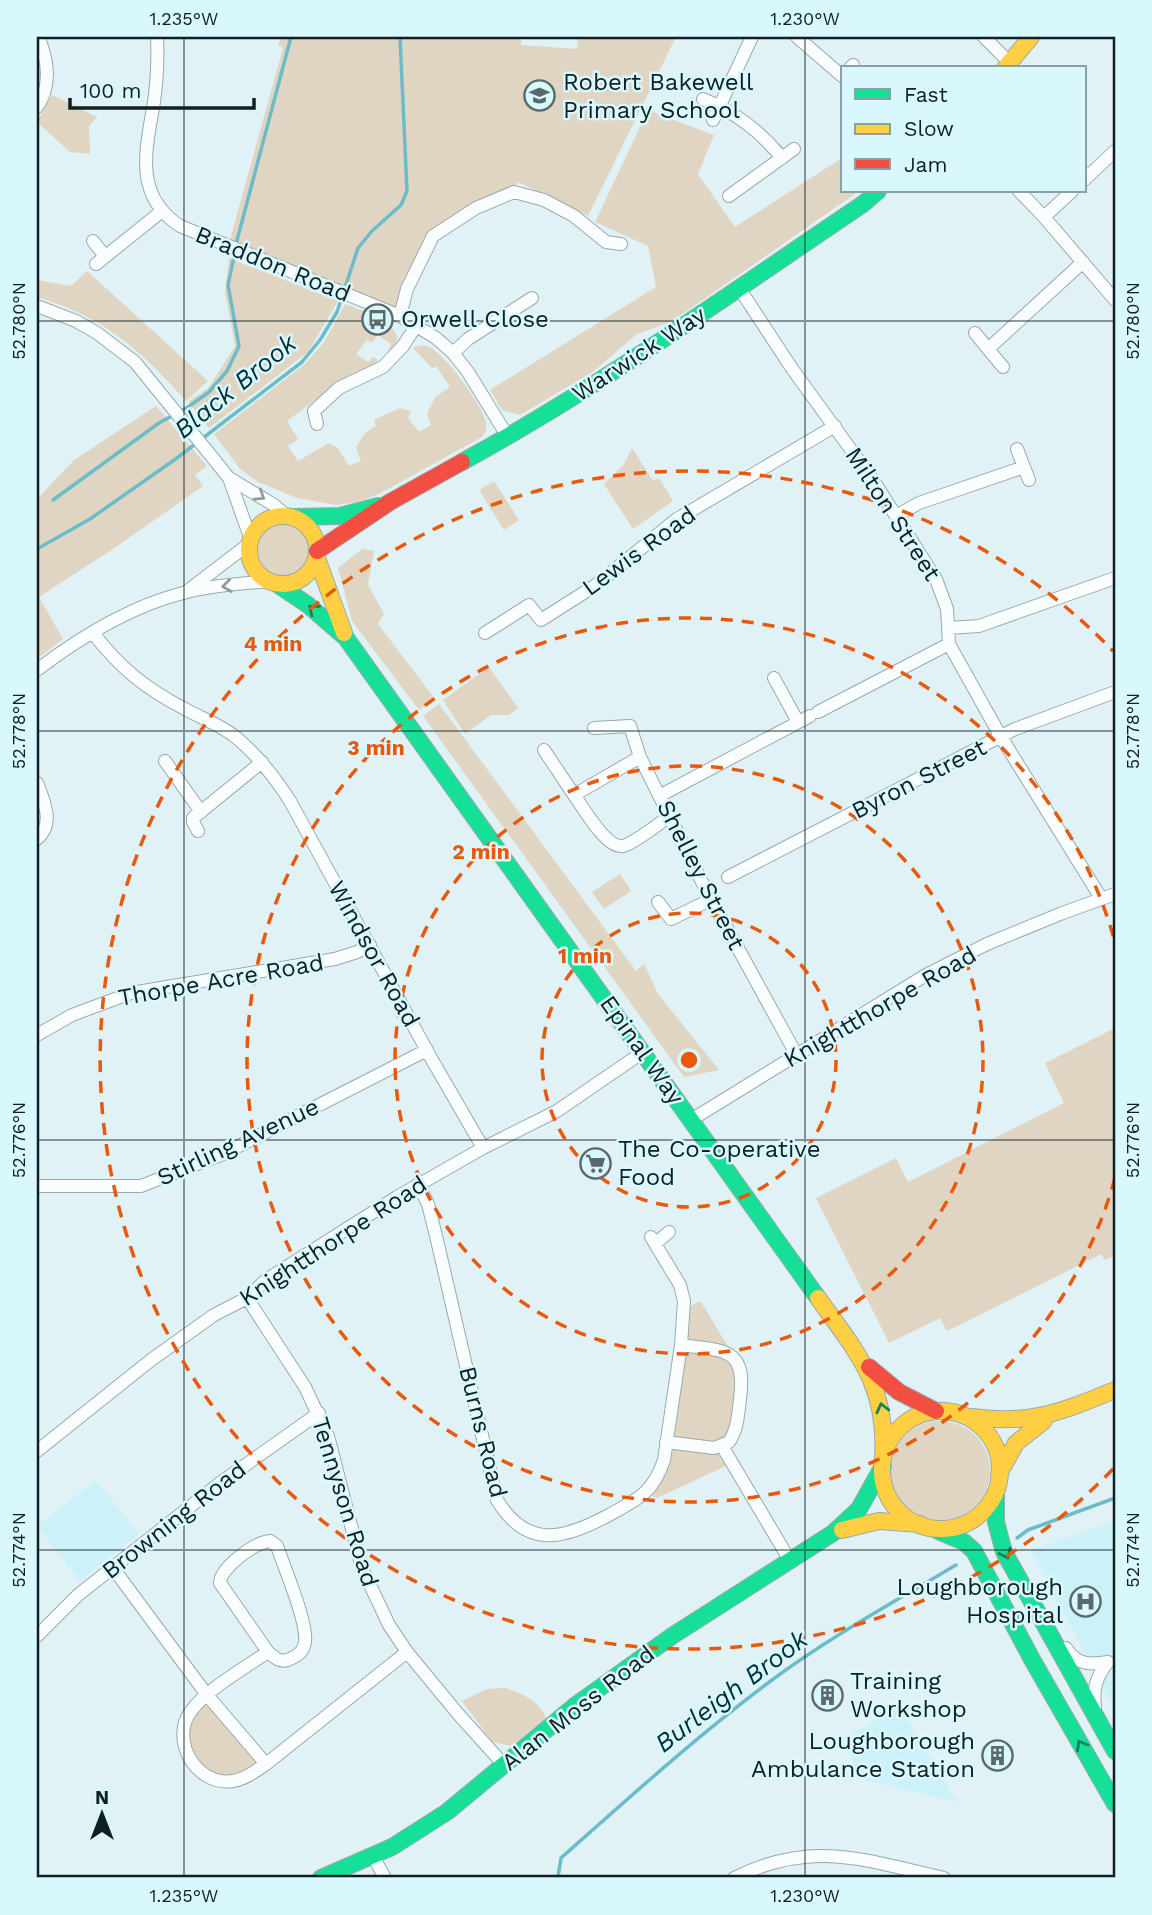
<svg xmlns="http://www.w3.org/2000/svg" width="1152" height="1915" font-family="'Work Sans',sans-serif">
  <rect width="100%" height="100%" fill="#e0f2f6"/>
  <path fill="#cdf1f8" d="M96 1480 139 1534 80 1581 37 1526Z
    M1115 1520V1711L1031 1551Z
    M901 1706 913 1729 957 1802 863 1780 841 1740Z"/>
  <path fill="#e0d5c2" d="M281 37H521V45L577 49 578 37 675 39 588 216 518 182 514 192 433 236 400 316 228 247 283 48 278 46Z
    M52 95 97 117 89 126 90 154 70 152 37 122Z
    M649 108 653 112 714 135 698 174 735 227 842 158V191H859L671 322 637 334 594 371 520 415 502 410 490 390 656 287 648 246 595 222Z
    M229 258 338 301 308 352 209 428 188 402 209 387 235 346 225 293Z
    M87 271 208 381 186 401C141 350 104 317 37 297V280L71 286Z
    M345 304C358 309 395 322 397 337 398 345 391 351 386 357L391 344 378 335 372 343 367 340 356 354 368 362 373 357 378 360 374 365 346 377 287 421 298 439 288 446 298 461 329 443 338 448 349 466 361 461 356 448 365 433 376 426 374 420 400 408 411 411 408 418 419 432 431 425 427 414 435 397 450 387 436 366 432 368 413 348C418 345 422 344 429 347 445 354 482 404 486 422 487 428 486 432 482 437L379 494 358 502 336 505 297 498 258 482 240 469 214 434 305 364 324 342Z
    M156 406 207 466 195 475 203 486 116 547 39 597 63 639 37 659V499L74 460Z
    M632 448 653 481 659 478 673 501 633 529 604 484 624 464Z
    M494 481 519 520 504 530 479 490Z
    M258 550a26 26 0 1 1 52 0a26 26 0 1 1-52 0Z
    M362 549 374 551 368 585 384 614 378 624 435 699 419 710 352 621 338 568Z
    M489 667 518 708 509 715H491L465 734 443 700Z
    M439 704 636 971 644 964 658 994 719 1070 684 1077 423 716Z
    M620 874 631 891 604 909 592 892Z
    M1115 1028V1255L1105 1260 1101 1254 947 1331 940 1318 889 1343 816 1198 896 1158 908 1182 1064 1103 1045 1063Z
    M697 1302H701L741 1368 729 1442 732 1463 657 1498 646 1493 658 1476 684 1311Z
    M890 1471a50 50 0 1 1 100 0a50 50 0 1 1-100 0Z
    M505 1688C525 1694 540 1702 548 1721L512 1746 492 1742 462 1701 487 1689Z
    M207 1695 266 1764 231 1782 196 1768 184 1724Z"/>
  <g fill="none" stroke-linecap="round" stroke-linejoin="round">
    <path stroke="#6abcc9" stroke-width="3.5" d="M236 244 291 37
      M53 500 159 423 188 407 209 392 227 371 239 346 228 285 235 252
      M37 549 90 519 177 458 302 362 320 340 337 312 358 248 372 231 401 205 407 191 400 37
      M1017 1538 1028 1530 1115 1498
      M558 1877 561 1858C630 1797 698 1735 772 1680 830 1637 894 1602 956 1565"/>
    <defs>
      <path id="street" d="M157 37C158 59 157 81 154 102 146 150 133 195 180 226L400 316 436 338 453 353 468 372 508 437
        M797 37 842 76
        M984 37 1010 63
        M850 68 853 65
        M703 99C736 113 759 130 782 158
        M37 107C52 86 48 59 38 37
        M713 120 752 37
        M1084 180 1115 151
        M1019 191 1044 217 1115 300
        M729 196 794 149
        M1044 217 1072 191
        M93 241 104 255
        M96 264 162 211
        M739 288 793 370 873 480 936 579 947 609 949 644 1001 737 1101 898
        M37 306 76 321 97 333 135 362 229 478 251 540
        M400 316 407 289 433 236 476 208 514 192 544 200 574 216 606 242 621 244
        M975 333 988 349 1083 262
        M988 349 1003 367
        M453 353 468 339 532 298
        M317 424 314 411 339 388 383 367 403 346 416 326
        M1017 449 1029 480
        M229 478 274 505 288 517
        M896 516 919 503 1024 467
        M186 592 250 543
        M948 628 979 626 1115 578
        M93 633C120 668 146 689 185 709 201 718 218 724 233 735 256 753 274 776 290 801L431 1058 483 1148
        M485 633 529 605 541 620 596 585 677 519 835 426
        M37 670C79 638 132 606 183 593 211 585 241 584 269 581
        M774 678 798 722
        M818 712 949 644
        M594 728 630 726 640 757 705 888 796 1054
        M544 750 574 795
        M640 757 574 795C583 807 606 849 623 846 635 843 658 824 670 816
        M165 761 201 812
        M37 783C44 801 55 824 37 839
        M661 795 810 716
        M198 831 193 822V818L262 762
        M728 877 1015 729 1115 692
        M658 902 671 919 712 899
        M37 1035 72 1015 131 993 335 959 357 952 370 945
        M691 1120 926 975 987 944 1060 914 1115 894
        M418 1184 428 1204 437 1240 497 1500C527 1550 565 1539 609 1515 638 1499 653 1493 664 1460L681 1345 684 1301 680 1285 651 1237
        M37 1186H141L223 1154 427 1050
        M656 1243 669 1232
        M247 1298 305 1387 328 1436 362 1568 389 1625 407 1652 459 1715 505 1766
        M666 1442 714 1448 729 1442C738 1429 738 1414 740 1399 747 1347 724 1351 681 1345
        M722 1446 789 1559
        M37 1451 151 1360 214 1315 247 1298 266 1280 397 1197 483 1148 557 1111 643 1052
        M270 1541 277 1546C284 1567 308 1623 305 1642 304 1650 299 1655 292 1658 282 1664 276 1659 268 1652L220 1583C220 1568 255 1542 270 1541Z
        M113 1568 207 1695 266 1764 407 1652
        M37 1636 78 1595 220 1483 319 1413
        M1066 1648C1077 1665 1089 1665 1108 1662 1096 1677 1093 1688 1095 1707
        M266 1764C256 1771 245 1779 233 1781 197 1787 169 1740 191 1711 206 1690 246 1667 268 1652
        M373 1856 385 1878
        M734 1878C812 1839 864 1860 944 1878"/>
      <path id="fast" d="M462 462C601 386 731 293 863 204L878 191
        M293 517 340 516 378 506
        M277 584 308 605 346 638 818 1298
        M996 1492V1522L1004 1552 1115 1751
        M938 1531 964 1542 974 1551 1034 1663 1115 1804
        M321 1878 392 1847 447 1812 576 1705 672 1636 833 1533 859 1509 883 1466"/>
      <path id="slow" d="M1005 68 1031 37
        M249 550a34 34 0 1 1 68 0a34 34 0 1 1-68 0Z
        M317 558 344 633
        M818 1298C858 1354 888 1386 883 1459
        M882 1470a59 59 0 1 1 118 0a59 59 0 1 1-118 0Z
        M972 1417C1031 1425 1061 1412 1115 1390
        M999 1474 1016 1443 1044 1421
        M842 1530 879 1521 920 1524"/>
      <path id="jam" d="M317 551 390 502 462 462
        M869 1367 899 1392 936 1411"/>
    </defs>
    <use href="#street" stroke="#9aa9ac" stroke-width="14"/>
    <use href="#fast" stroke="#9aa9ac" stroke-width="18"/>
    <use href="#slow" stroke="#9aa9ac" stroke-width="18"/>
    <use href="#jam" stroke="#9aa9ac" stroke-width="18"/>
    <use href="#street" stroke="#fafdfe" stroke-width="12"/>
    <use href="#fast" stroke="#16e098" stroke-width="16"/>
    <use href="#slow" stroke="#ffcf43" stroke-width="16"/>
    <use href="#jam" stroke="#f24e42" stroke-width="16"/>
  </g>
  <defs><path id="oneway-chevron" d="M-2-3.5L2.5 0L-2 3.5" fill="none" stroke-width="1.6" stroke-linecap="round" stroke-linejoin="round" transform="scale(1.75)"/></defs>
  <g stroke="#91999b">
    <use href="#oneway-chevron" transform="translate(260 496) rotate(33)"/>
    <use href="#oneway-chevron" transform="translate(227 586) rotate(172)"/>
  </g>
  <g stroke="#13805c">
    <use href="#oneway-chevron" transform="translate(313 609) rotate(-142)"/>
    <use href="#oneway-chevron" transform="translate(882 1408) rotate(-104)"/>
    <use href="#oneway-chevron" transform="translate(1006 1554) rotate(65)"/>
    <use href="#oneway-chevron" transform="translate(1081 1745) rotate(-120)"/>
  </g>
  <path fill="none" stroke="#101f21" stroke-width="2" stroke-opacity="0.45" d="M184 37V1878M805 37V1878M37 321H1115M37 731H1115M37 1140H1115M37 1550H1115"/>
  <g fill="none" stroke="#e8590c" stroke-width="3.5" stroke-dasharray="12 9">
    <circle cx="689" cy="1060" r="147"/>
    <circle cx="689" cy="1060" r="294"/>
    <path d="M1115 1178A442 442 0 1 1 1115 942"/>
    <path d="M1113 1469A589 589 0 1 1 1113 651"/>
  </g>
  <defs>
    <symbol id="school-ring" viewBox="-11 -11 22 22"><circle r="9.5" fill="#d8f8fe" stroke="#59696c" stroke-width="1.5"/><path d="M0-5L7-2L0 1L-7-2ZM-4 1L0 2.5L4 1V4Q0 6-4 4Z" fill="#59696c"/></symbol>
    <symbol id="bus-ring" viewBox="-11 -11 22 22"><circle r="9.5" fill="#d8f8fe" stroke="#59696c" stroke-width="1.5"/><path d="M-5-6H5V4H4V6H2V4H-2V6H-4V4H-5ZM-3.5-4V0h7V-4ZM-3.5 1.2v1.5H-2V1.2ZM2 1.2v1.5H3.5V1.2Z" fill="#59696c"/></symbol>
    <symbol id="supermarket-ring" viewBox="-11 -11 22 22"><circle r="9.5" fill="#d8f8fe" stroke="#59696c" stroke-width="1.5"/><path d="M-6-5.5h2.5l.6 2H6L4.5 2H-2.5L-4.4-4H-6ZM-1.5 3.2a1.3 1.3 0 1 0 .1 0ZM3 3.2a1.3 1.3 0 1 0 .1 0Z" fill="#59696c"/></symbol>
    <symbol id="hospital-ring" viewBox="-11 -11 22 22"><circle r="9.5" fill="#d8f8fe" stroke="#59696c" stroke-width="1.5"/><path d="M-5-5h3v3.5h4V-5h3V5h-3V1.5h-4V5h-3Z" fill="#59696c"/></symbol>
    <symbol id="building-ring" viewBox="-11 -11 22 22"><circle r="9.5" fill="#d8f8fe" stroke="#59696c" stroke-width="1.5"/><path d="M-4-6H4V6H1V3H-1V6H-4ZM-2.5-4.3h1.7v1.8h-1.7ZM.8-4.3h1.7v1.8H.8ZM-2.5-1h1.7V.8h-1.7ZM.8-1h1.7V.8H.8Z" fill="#59696c"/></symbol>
  </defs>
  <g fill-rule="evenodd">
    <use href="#school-ring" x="522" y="78" width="35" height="35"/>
    <use href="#bus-ring" x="360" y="302" width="35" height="35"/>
    <use href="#supermarket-ring" x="578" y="1146" width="35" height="35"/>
    <use href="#hospital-ring" x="1068" y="1584" width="35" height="35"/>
    <use href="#building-ring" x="810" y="1678" width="35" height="35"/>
    <use href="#building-ring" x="980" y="1738" width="35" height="35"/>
  </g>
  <g text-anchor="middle" stroke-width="5" stroke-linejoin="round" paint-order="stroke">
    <g font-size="24" fill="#101f21" stroke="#d8f8fe" text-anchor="start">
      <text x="563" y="90">Robert Bakewell<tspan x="563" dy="28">Primary School</tspan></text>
      <text x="401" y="327">Orwell Close</text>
      <text x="618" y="1157">The Co-operative<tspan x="618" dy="28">Food</tspan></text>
      <text x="1063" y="1595" text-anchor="end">Loughborough<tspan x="1063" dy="28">Hospital</tspan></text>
      <text x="850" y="1689">Training<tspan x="850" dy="28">Workshop</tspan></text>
      <text x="975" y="1749" text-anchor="end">Loughborough<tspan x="975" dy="28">Ambulance Station</tspan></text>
    </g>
    <g font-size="24" fill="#101f21" stroke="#d8f8fe">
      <text transform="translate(273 264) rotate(22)" y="8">Braddon Road</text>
      <text transform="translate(639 354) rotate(-33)" y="8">Warwick Way</text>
      <text transform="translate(893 514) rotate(57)" y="8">Milton Street</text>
      <text transform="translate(639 551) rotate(-36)" y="8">Lewis Road</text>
      <text transform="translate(919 779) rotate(-27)" y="8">Byron Street</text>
      <text transform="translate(701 875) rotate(63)" y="8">Shelley Street</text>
      <text transform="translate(374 954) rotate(61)" y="8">Windsor Road</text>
      <text transform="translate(221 980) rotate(-10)" y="8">Thorpe Acre Road</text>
      <text transform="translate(880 1007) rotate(-30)" y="8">Knightthorpe Road</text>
      <text transform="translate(642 1050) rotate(55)" y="8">Epinal Way</text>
      <text transform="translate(238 1142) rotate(-25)" y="8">Stirling Avenue</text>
      <text transform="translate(333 1241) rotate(-33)" y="8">Knightthorpe Road</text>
      <text transform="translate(483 1432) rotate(76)" y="8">Burns Road</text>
      <text transform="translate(345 1502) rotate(73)" y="8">Tennyson Road</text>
      <text transform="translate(174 1520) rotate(-38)" y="8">Browning Road</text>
      <text transform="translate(578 1708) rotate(-38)" y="8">Alan Moss Road</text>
    </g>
    <g font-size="26" font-style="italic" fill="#003138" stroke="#d8f8fe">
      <text transform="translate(235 386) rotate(-39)" y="9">Black Brook</text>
      <text transform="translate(731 1691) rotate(-37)" y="9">Burleigh Brook</text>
    </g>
  </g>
  <circle cx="689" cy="1060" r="10" fill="#e8590c" stroke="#d8f8fe" stroke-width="3.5"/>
  <g font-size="21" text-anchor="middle" font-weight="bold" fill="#e8590c" stroke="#d8f8fe" stroke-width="5" stroke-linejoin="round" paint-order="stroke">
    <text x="273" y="651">4 min</text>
    <text x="376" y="755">3 min</text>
    <text x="481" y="859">2 min</text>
    <text x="585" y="963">1 min</text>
  </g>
  <rect width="1152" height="1915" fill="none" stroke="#d8f8fe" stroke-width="77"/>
  <rect x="841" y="66" width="245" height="126" fill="#d8f8fe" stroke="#88a1a6" stroke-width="2"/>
  <rect x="855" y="89" width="35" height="10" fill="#16e098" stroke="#88a1a6" stroke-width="2"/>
  <text x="904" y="102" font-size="21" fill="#101f21">Fast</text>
  <rect x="855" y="124" width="35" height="10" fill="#ffcf43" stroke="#88a1a6" stroke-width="2"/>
  <text x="904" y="136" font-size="21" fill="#101f21">Slow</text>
  <rect x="855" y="159" width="35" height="10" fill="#f24e42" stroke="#88a1a6" stroke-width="2"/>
  <text x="904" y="172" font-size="21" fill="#101f21">Jam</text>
  <g transform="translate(102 1814)" stroke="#d8f8fe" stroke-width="5" paint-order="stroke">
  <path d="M0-5L12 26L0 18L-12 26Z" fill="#101f21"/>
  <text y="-10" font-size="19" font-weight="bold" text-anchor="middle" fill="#101f21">N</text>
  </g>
  <path d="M70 98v10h184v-10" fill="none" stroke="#101f21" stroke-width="3.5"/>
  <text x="80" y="98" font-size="21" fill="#101f21" stroke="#d8f8fe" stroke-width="5" paint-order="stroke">100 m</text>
  <rect x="38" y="38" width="1076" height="1838" fill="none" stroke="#101f21" stroke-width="2.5"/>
  <g font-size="18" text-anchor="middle" fill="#101f21">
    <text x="184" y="25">1.235°W</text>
    <text x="805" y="25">1.230°W</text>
    <text transform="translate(19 321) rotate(-90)" y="6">52.780°N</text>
    <text transform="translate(1133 321) rotate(-90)" y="6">52.780°N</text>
    <text transform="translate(19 731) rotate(-90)" y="6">52.778°N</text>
    <text transform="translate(1133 731) rotate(-90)" y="6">52.778°N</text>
    <text transform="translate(19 1140) rotate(-90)" y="6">52.776°N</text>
    <text transform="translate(1133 1140) rotate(-90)" y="6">52.776°N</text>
    <text transform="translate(19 1550) rotate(-90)" y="6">52.774°N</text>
    <text transform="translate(1133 1550) rotate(-90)" y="6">52.774°N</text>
    <text x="184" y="1902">1.235°W</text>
    <text x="805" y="1902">1.230°W</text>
  </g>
</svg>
